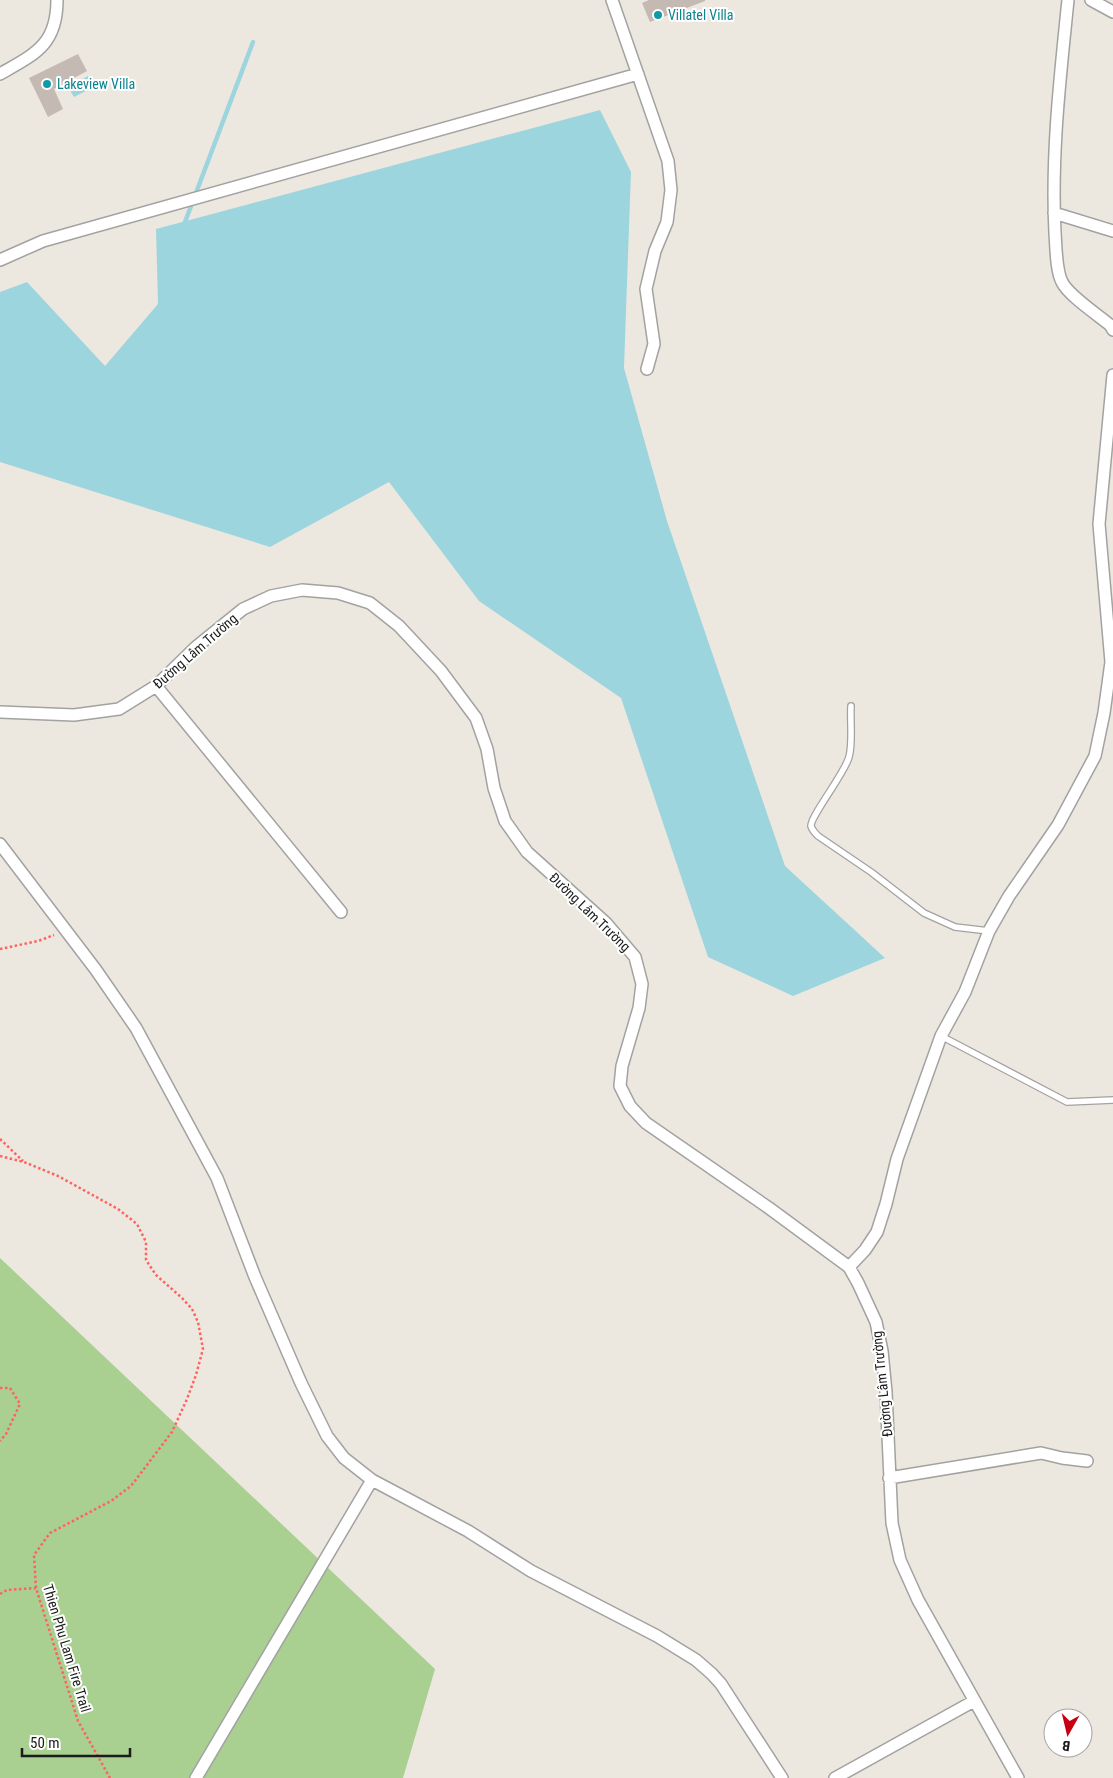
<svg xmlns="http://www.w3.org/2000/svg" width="1113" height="1778" font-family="'Roboto Condensed',sans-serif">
  <rect width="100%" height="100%" fill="#ede8df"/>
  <path fill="#a9cf91" d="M0 1258 435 1669 403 1778H0Z"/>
  <path fill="#9dd5de" d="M88 76 94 87 74 97 68 87Z
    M600 110 631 172 624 368 667 521 785 866 885 958 793 996 708 957 621 698 479 601 389 482 270 547 0 462V292L27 282 105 366 158 304 156 229Z"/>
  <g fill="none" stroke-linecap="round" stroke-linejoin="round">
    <path stroke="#9dd5de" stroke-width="4.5" d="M185 222 253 42"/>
  </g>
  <path fill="#c5b9b3" d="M649 0H705V1L650 22 642 3Z
    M78 54 87 71 54 89 63 109 48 117 29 78Z"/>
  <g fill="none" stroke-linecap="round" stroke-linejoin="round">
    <defs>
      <path id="service" d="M851 706C850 721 853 743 849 757 845 773 810 817 811 826 812 830 815 833 818 836L871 872 924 913 955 927 989 931
        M941 1036 1067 1102 1113 1100"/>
      <path id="minor" d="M612 0 668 161 671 190 667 222 655 251 646 289 654 344 647 369
        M1068 0C1060 78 1051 155 1055 233 1056 246 1056 271 1062 282 1068 295 1098 315 1110 325L1113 330
        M1091 0 1113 12
        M0 74C35 54 57 45 57 0
        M1054 213 1113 231
        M0 260 43 241 638 74
        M156 686 341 912
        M0 712 74 715 119 709 156 686 196 647 243 609 271 596 302 590 338 593 370 603 399 626 441 671 476 718 487 749 494 788 505 821 527 852 606 923 635 957 642 984 639 1008 622 1066 620 1086 630 1106 646 1123 769 1208 849 1267 858 1283 876 1322 882 1351 886 1392 892 1523 900 1560 918 1600 1018 1778
        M0 844 96 970 136 1028 217 1178 255 1277 301 1383 327 1436 344 1458 372 1480 468 1531 531 1571 657 1636 696 1660 712 1674 721 1684 782 1778
        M849 1267 865 1250 877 1232 886 1204 897 1159 941 1036 965 992 989 931 1009 896 1058 825 1095 756 1104 713 1111 662 1099 524 1113 375
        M889 1478 1041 1453 1062 1458 1087 1461
        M196 1778 372 1480
        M835 1778 974 1701"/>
    </defs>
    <use href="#service" stroke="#a2a2a2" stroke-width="8"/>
    <use href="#minor" stroke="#a2a2a2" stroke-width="14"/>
    <path stroke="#ff625f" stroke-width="2.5" stroke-dasharray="2.5 2.5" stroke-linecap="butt" d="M0 949 38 941 54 935
      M0 1139 23 1161
      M0 1156 24 1162 58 1176 118 1209 137 1224 146 1242V1260L156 1275 182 1298 192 1309 198 1322 203 1349 196 1375 187 1399 172 1432 131 1486 111 1501 50 1533 34 1555 36 1588 78 1721 110 1778
      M0 1388H10L20 1404 6 1434 0 1441
      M0 1594 7 1590 36 1588"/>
    <use href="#service" stroke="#fff" stroke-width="5.5"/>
    <use href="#minor" stroke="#fff" stroke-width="11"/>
  </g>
  <g fill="#0f9aa8" stroke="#fff" stroke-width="2">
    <circle cx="658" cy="15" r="5"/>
    <circle cx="47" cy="84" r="5"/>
  </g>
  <g text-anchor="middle" stroke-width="4" stroke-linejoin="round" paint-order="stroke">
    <g font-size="14" fill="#0d838f" stroke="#fff" text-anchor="start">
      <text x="668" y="20">Villatel Villa</text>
      <text x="57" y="89">Lakeview Villa</text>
    </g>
    <g font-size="14" fill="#1b1b1b" stroke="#fff">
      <text transform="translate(195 651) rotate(-41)" y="5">Đường Lâm Trường</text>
      <text transform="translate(590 912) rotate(44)" y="5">Đường Lâm Trường</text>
      <text transform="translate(882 1384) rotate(-96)" y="5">Đường Lâm Trường</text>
      <text transform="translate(67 1648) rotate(73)" y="5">Thien Phu Lam Fire Trail</text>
    </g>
  </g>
  <g transform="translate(1068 1733) rotate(188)"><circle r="24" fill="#ffffff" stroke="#a4a4a4"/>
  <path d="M0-4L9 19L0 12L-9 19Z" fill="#c60010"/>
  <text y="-8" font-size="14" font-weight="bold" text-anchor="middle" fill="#1b1b1b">B</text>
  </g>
  <path d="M22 1748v8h108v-8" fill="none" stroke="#1b1b1b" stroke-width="2.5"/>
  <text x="30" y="1748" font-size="15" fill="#1b1b1b" stroke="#ffffff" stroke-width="4" paint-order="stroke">50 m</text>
</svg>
